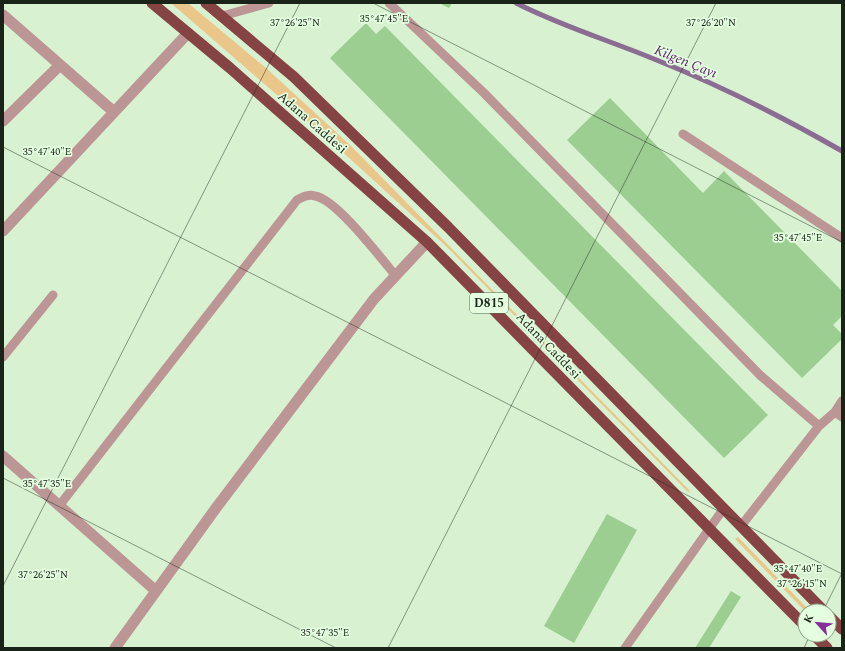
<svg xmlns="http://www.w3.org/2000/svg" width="845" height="651" font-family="Spectral,serif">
  <rect width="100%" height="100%" fill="#d7f1d1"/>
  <path fill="#eac68b" d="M171 3H188L266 68 350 145 690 491 688 492 448 248 336 146Z
    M738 537 810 611H805L735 539Z"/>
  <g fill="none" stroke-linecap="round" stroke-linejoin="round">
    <path stroke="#8b6c92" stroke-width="5" d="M516 3C561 26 608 40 654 59 719 85 781 116 842 151"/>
  </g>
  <path fill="#9cce91" d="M439 3H452L449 8Z
    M366 23 376 34 385 26 768 415 724 458 330 58Z
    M610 98 703 193 724 171 842 291V316L833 325 842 334V339L802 378 567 140Z
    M607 514 637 530 574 643 544 626Z
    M731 591 741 597 709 648H695Z"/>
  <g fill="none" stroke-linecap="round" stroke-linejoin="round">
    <path stroke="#bb9695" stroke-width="9" d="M389 3 484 93 761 376 819 426 741 526
      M222 16 269 3
      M683 134 842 238
      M3 357 53 295
      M835 412 842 401
      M819 426 835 412 842 417
      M59 506 297 200C303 197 308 194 315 196 336 199 380 257 395 275
      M625 648 724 508"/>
    <path stroke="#bb9695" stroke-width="11" d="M3 15 114 112
      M3 121 60 65
      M3 231 188 33
      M3 456 156 591
      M115 648 216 508 374 299 427 242"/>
    <path stroke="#864344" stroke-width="11" d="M152 3 230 68 427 242 805 626
      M206 3 294 77 448 227 824 611
      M829 616 842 629
      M814 635 827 648"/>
  </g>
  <path fill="none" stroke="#1a2318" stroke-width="1" stroke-opacity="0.45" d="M373 3 842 242M3 147 842 574M3 478 336 648M3 586 300 3M823 611 842 573M388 648 716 3M804 648 810 635"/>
  <g text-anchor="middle" stroke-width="3.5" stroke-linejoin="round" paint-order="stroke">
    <rect fill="#e4ffdf" stroke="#576554" stroke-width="1" x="470" y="293" width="38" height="20" rx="3"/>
    <g font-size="12" font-weight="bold" fill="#1a2318">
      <text x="489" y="307">D815</text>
    </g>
    <g font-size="13" fill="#1a2318" stroke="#e4ffdf">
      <text transform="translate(313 122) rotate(41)" y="5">Adana Caddesi</text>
      <text transform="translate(549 345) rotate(46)" y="5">Adana Caddesi</text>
    </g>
    <g font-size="14" font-style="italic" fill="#5f246c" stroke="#e4ffdf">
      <text transform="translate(686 61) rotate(22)" y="5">Kilgen Çayı</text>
    </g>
  </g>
  <g font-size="10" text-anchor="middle" fill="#1a2318" stroke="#e4ffdf" stroke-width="3.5" stroke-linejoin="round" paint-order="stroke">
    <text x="384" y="22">35°47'45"E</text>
    <text x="295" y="26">37°26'25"N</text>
    <text x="711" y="26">37°26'20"N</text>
    <text x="47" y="155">35°47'40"E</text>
    <text x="798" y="241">35°47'45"E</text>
    <text x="47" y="487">35°47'35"E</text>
    <text x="798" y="572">35°47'40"E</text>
    <text x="43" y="578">37°26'25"N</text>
    <text x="802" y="587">37°26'15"N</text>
    <text x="325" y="636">35°47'35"E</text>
  </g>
  <rect width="845" height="651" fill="none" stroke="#1a2318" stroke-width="8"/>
  <g transform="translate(817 623) rotate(297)"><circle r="19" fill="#e4ffdf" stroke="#93a78f"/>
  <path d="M0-3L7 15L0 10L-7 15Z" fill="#872e9a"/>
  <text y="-6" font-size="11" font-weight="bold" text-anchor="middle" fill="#1a2318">K</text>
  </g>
</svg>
